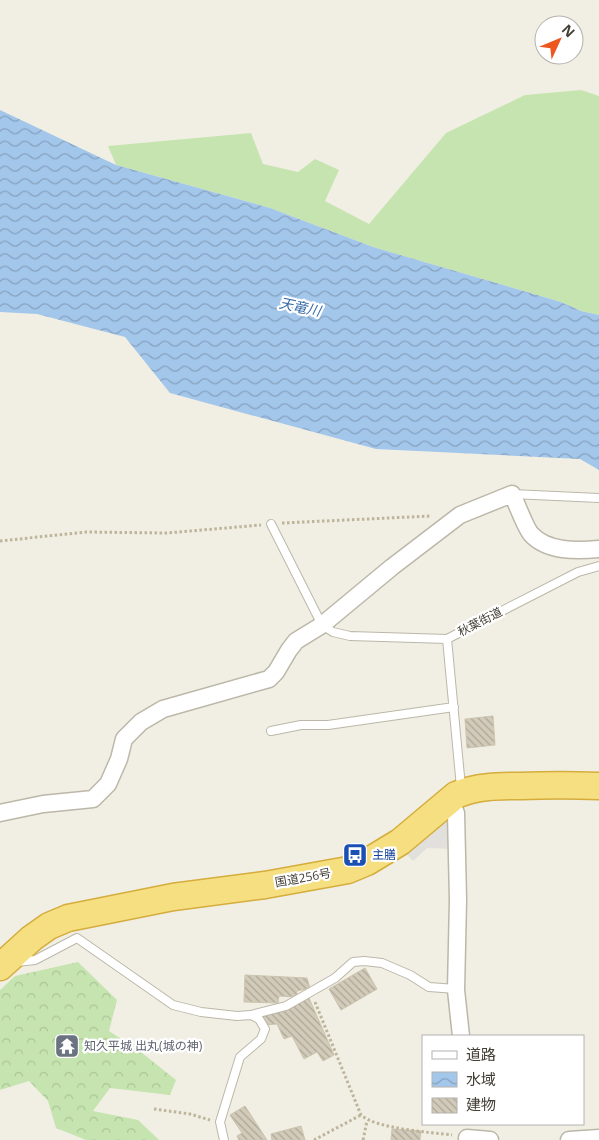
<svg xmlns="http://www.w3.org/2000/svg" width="599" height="1140" font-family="'Open Sans','Noto Sans JP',sans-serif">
  <defs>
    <pattern id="forest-crowns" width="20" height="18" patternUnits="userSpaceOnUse" patternTransform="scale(1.25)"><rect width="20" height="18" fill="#c6e4af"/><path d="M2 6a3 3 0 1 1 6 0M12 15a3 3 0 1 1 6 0" fill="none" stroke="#abc597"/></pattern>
    <pattern id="water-waves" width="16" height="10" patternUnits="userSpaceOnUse" patternTransform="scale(1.25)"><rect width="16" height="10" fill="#a3c6eb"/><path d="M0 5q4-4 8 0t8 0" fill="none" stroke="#86a2bf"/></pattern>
    <pattern id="building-back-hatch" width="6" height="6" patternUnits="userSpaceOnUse" patternTransform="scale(1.25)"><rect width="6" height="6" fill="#d2cbba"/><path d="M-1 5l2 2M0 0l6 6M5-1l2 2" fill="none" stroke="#aca698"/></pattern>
  </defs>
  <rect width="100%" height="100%" fill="#f1efe4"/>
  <path fill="#c6e4af" d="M581 90 599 96V315L581 311 561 302 373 247 270 208 116 165 108 146 251 133 263 164 298 172 315 159 339 170 325 201 369 224 446 133 525 95Z"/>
  <path fill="url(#forest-crowns)" d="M78 962 117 1000 109 1031 137 1049 176 1080 170 1095 110 1088 93 1111 138 1120 159 1140H86L56 1128 48 1101 29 1081 0 1090V990L15 976Z"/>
  <path fill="#e2e0dc" d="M441 814 451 819V849L427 848 413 861 403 850Z"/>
  <path fill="url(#water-waves)" d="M0 110 116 165 270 208 373 247 561 302 581 311 599 315V470L580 459 376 449 170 393 125 337 37 314 0 312Z"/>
  <path fill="url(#building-back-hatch)" stroke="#ccc4ae" d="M493 716 495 745 467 748 465 719Z
    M365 968 377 989 341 1010 329 989Z
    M245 975 307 978 310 988 297 991V997L279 996 278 1003 244 1002Z
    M309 998 334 1055 323 1061 317 1052 304 1059 292 1036 284 1039 277 1024 265 1025 262 1014 286 1008Z
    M245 1106 267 1140H239L237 1136 242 1133 230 1115Z
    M301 1126 305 1140H272L271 1134Z
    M392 1129 421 1131 420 1140H391Z"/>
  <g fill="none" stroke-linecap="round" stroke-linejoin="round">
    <defs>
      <path id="service" d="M512 494 599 498
        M271 524 322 625 333 632 350 636 447 639
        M271 731 301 725H328L454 707
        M461 787 447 639 578 572 599 566
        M17 962 35 960 77 938 173 1005 201 1012 237 1016 251 1015 259 1019 265 1029 261 1039 240 1057 220 1122 224 1140
        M251 1015 286 1006 335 978 353 962 364 961 382 963 410 975 429 987 456 989"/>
      <path id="minor" d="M450 800 456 813 458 900 456 990 461 1036
        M0 813 43 804 93 799 108 784 119 759 124 739 141 722 163 709 269 679 276 672 289 650 296 641 322 625 392 567 460 515 512 494C517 504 525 527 531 534 547 552 577 551 599 549
        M467 1138 490 1140
        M569 1140 599 1138"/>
      <path id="trunk" d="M0 967 32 938 49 926 68 918 173 897 265 885 348 870 367 862 400 842 456 795C477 786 498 786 521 786 547 785 573 785 599 786"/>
    </defs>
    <use href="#service" stroke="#bcb7a8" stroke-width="10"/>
    <use href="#minor" stroke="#bcb7a8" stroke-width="19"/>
    <use href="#trunk" stroke="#d4ad3c" stroke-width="29"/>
    <path stroke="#bdb49a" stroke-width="3" stroke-dasharray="2.5 2.5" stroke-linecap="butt" d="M282 523 431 516
      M0 541 86 532 167 533 261 525
      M315 1002 361 1115C377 1129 429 1132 452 1135
      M154 1109 190 1114 210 1120
      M314 1140 361 1115
      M363 1140 367 1121"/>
    <use href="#service" stroke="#fff" stroke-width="8"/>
    <use href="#minor" stroke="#fff" stroke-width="16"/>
    <use href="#trunk" stroke="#f6df80" stroke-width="26"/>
  </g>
  <defs>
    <symbol id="bus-square" viewBox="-11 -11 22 22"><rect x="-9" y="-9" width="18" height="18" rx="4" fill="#1a4fb4" stroke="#fff"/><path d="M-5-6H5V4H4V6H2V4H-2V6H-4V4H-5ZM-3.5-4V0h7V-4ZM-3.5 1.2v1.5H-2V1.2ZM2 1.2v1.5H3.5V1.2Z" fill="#fff"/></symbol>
    <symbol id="temple-square" viewBox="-11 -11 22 22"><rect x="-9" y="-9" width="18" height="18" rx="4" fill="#6b7280" stroke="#fff"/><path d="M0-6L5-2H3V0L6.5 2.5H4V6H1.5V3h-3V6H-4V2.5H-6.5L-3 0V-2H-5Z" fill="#fff"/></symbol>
  </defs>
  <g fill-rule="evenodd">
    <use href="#bus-square" x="341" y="841" width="28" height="28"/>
    <use href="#temple-square" x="53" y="1032" width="28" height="28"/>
  </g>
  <g text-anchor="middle" stroke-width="4.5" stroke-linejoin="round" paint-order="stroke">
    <g font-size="12" fill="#433f35" stroke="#fff">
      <text transform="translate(480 622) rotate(-27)" y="4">秋葉街道</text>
      <text transform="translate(303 878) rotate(-10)" y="4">国道256号</text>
    </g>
    <g font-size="12" fill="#164399" stroke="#fff" text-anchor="start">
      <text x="372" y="859">主膳</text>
    </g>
    <g font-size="12" fill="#5b616d" stroke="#fff" text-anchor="start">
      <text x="84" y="1050">知久平城 出丸(城の神)</text>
    </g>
    <g font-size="14" font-style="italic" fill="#356aa8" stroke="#fff">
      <text transform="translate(300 307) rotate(12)" y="5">天竜川</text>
    </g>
  </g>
  <rect x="422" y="1035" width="162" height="90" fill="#ffffff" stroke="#b4b2ae"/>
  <rect x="432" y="1051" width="25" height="8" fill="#ffffff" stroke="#b4b2ae"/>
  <text x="466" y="1060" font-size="15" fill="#433f35">道路</text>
  <rect x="432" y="1072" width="25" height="15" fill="url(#water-waves)" stroke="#b4b2ae"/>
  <text x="466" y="1085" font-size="15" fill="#433f35">水域</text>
  <rect x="432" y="1098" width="25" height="15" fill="url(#building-back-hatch)" stroke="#b4b2ae"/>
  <text x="466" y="1110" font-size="15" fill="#433f35">建物</text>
  <g transform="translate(559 40) rotate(46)"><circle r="24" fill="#ffffff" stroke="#b4b2ae"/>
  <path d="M0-4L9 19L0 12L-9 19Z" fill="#ed561f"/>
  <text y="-8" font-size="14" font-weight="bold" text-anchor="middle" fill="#433f35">N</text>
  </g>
</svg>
